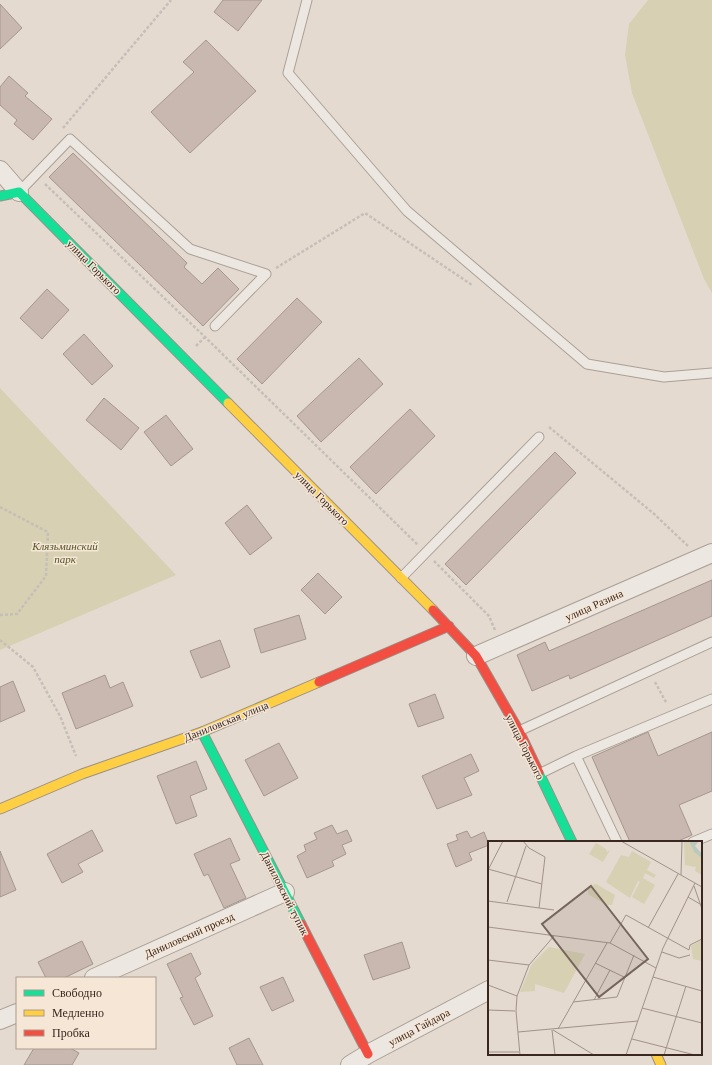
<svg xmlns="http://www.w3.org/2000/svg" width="712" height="1065" font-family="'Times New Roman',serif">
  <rect width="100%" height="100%" fill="#e5dacf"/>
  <path fill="#d7d0b2" d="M648 0H712V293L704 279 632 93 625 55 629 24Z
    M0 388 176 575 0 650Z"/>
  <path fill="#c8b8b0" stroke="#a5968e" d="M223 0H262L238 31 214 12Z
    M0 4 22 28 0 49Z
    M206 40 256 91 190 153 151 112 194 72 183 62Z
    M9 76 28 93 25 96 52 119 33 140 14 124 17 120 0 105V87Z
    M73 153 187 263 184 267 202 284 218 268 239 289 203 326 49 177Z
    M47 289 69 310 42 339 20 318Z
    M297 298 322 322 262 384 237 359Z
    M84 334 113 366 92 385 63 354Z
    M359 358 383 384 321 442 297 416Z
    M104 398 139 428 121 450 86 420Z
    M410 409 435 436 376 494 350 467Z
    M166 415 193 449 171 466 144 432Z
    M555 452 576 473 466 585 445 564Z
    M247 505 272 538 250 555 225 523Z
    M318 573 342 597 325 614 301 590Z
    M712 580V616L570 679 569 675 532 691 517 655 545 642 549 651Z
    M299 615 306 639 261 653 254 629Z
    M220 640 230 667 201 678 190 651Z
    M105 675 110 688 123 682 133 706 76 729 62 693Z
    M13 681 25 711 0 722V687Z
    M435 694 444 718 418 727 409 704Z
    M648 732 658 756 712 732V791L679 805 692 835 676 842H630L592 757Z
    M279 743 298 778 264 796 245 760Z
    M471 754 479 771 464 778 472 795 437 809 422 776Z
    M196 761 207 789 190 796 197 816 176 824 157 776Z
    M332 825 337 834 347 830 352 841 342 845 346 854 332 861 334 866 307 878 297 856 306 851 304 845 317 839 314 833Z
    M92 830 103 851 78 864 83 872 62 883 47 854Z
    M467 831 471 838 484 832 489 845 469 853 472 860 456 867 447 844 458 840 456 835Z
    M230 838 240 860 230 864 246 898 224 908 208 874 204 876 194 854Z
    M0 851 16 890 0 897Z
    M82 941 93 964 64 978H46L38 962Z
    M402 942 410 968 373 980 364 955Z
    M191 953 201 974 195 978 213 1016 194 1025 180 998 183 997 167 964Z
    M283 977 294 1001 272 1011 260 987Z
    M249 1038 263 1065H237L229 1048Z
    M34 1048H70L79 1053 72 1065H24Z"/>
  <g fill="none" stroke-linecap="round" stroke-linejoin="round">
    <defs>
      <path id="lane" d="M307 0 288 73 407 211 587 364 664 377 712 373
        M19 192 70 139 190 249 266 274 215 326
        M401 578 539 437
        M519 731 712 642
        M539 774 576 756
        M617 842 576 756 712 699
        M693 842 712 834"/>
      <path id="street" d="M0 170 19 192
        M476 656 712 553
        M94 978 285 892
        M0 1020 17 1013
        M350 1065 368 1054 489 990"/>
      <path id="fast" d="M0 196 19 192 228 403
        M202 732 301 924
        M539 773 572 842"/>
      <path id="slow" d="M228 403 433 610
        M0 809 82 774 202 732 319 682
        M656 1054 661 1065"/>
      <path id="jam" d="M433 610 476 656 519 731 539 773
        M319 682 449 626
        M301 924 368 1054"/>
    </defs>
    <use href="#lane" stroke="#aaa098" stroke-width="11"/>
    <use href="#street" stroke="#aaa098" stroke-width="20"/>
    <use href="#fast" stroke="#9a8f88" stroke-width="11"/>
    <use href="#slow" stroke="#9a8f88" stroke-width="11"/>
    <use href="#jam" stroke="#9a8f88" stroke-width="11"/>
    <path stroke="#c6beb8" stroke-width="2.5" stroke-dasharray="3 2" stroke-linecap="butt" d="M63 128 171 0
      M45 184 205 337 418 545
      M276 268 365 213 472 285
      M196 346 205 337
      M549 427 653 513 688 546
      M0 507 48 532 46 576 17 614 0 615
      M434 561 489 616 495 630
      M0 640 33 667 60 716 76 756
      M655 682 667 704"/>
    <use href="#lane" stroke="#ede7e1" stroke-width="9"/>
    <use href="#street" stroke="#ede7e1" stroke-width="18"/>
    <use href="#fast" stroke="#16e098" stroke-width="9"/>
    <use href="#slow" stroke="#ffcf43" stroke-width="9"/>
    <use href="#jam" stroke="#f24e42" stroke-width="9"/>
  </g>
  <g text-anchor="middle" stroke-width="3" stroke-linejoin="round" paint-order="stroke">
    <g font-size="11" fill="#392720" stroke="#f5e6d6">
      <text transform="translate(94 267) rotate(45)" y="4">улица Горького</text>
      <text transform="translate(322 498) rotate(45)" y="4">улица Горького</text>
      <text transform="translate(594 605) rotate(-24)" y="4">улица Разина</text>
      <text transform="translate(226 721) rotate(-22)" y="4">Даниловская улица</text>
      <text transform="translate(525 747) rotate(63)" y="4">улица Горького</text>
      <text transform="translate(285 893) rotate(63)" y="4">Даниловский тупик</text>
      <text transform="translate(189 935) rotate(-24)" y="4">Даниловский проезд</text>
      <text transform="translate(419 1027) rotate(-28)" y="4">улица Гайдара</text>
    </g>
    <g font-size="11" font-style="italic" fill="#525527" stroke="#f5e6d6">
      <text x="65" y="550">Клязьминский<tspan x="65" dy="13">парк</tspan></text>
    </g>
  </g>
  <g transform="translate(488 841)">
    <rect width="214" height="214" fill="#e5dacf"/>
    <path d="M196 0H201L206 11 214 17V34L207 30 208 26 197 24ZM108 2 118 8 119 11 122 9 115 21 101 13ZM144 10 163 21 159 29 168 34 166 37 157 32 155 37 167 44 156 63 144 56 152 41 150 40 142 57 118 41 133 14 141 16ZM108 43 127 54 124 64H118L100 53V45ZM214 99V120L205 118 203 105ZM61 106 97 113 76 152 47 143V150L32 151 44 123Z" fill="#d7d0b2"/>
    <path d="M201 0H211L207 5 214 13V17L206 11Z" fill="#bac8bd"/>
    <path fill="none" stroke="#a09289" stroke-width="1" d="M35 0 41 7 57 16 51 67M133 0 214 46M0 28 54 43M0 29 15 0M193 34 194 0M206 45 214 68M200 56 212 63M0 60 66 69M19 61 38 5M0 86 122 102 168 127M160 87 190 33M122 102 138 74 201 109 202 104 214 98M174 111 191 117 202 114M0 119 41 124M107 122 136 136M165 136 214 150M0 144 29 155M106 159 122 129M85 161 129 156 146 114M154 167 214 182M0 169 27 170M70 188 119 102M64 189 67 214M65 189 106 214M30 191 150 180M144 198 207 214M0 211H31M32 214 28 170 29 155 41 124 66 95M138 214 175 107 207 42M176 214 198 145"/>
    <path fill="#75665d" fill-opacity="0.15" stroke="#75665d" stroke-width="2" d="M103 45 160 118 111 156 54 83Z"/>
    <rect width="214" height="214" fill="none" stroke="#392720" stroke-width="2"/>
  </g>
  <rect x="16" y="977" width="140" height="72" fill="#f5e6d6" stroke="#aa9a8d"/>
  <rect x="24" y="990" width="20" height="6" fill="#16e098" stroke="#aa9a8d"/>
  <text x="52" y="997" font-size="12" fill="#392720">Свободно</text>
  <rect x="24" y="1010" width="20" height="6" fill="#ffcf43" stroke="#aa9a8d"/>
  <text x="52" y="1017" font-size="12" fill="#392720">Медленно</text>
  <rect x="24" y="1030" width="20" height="6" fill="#f24e42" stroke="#aa9a8d"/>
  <text x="52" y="1037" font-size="12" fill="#392720">Пробка</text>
</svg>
